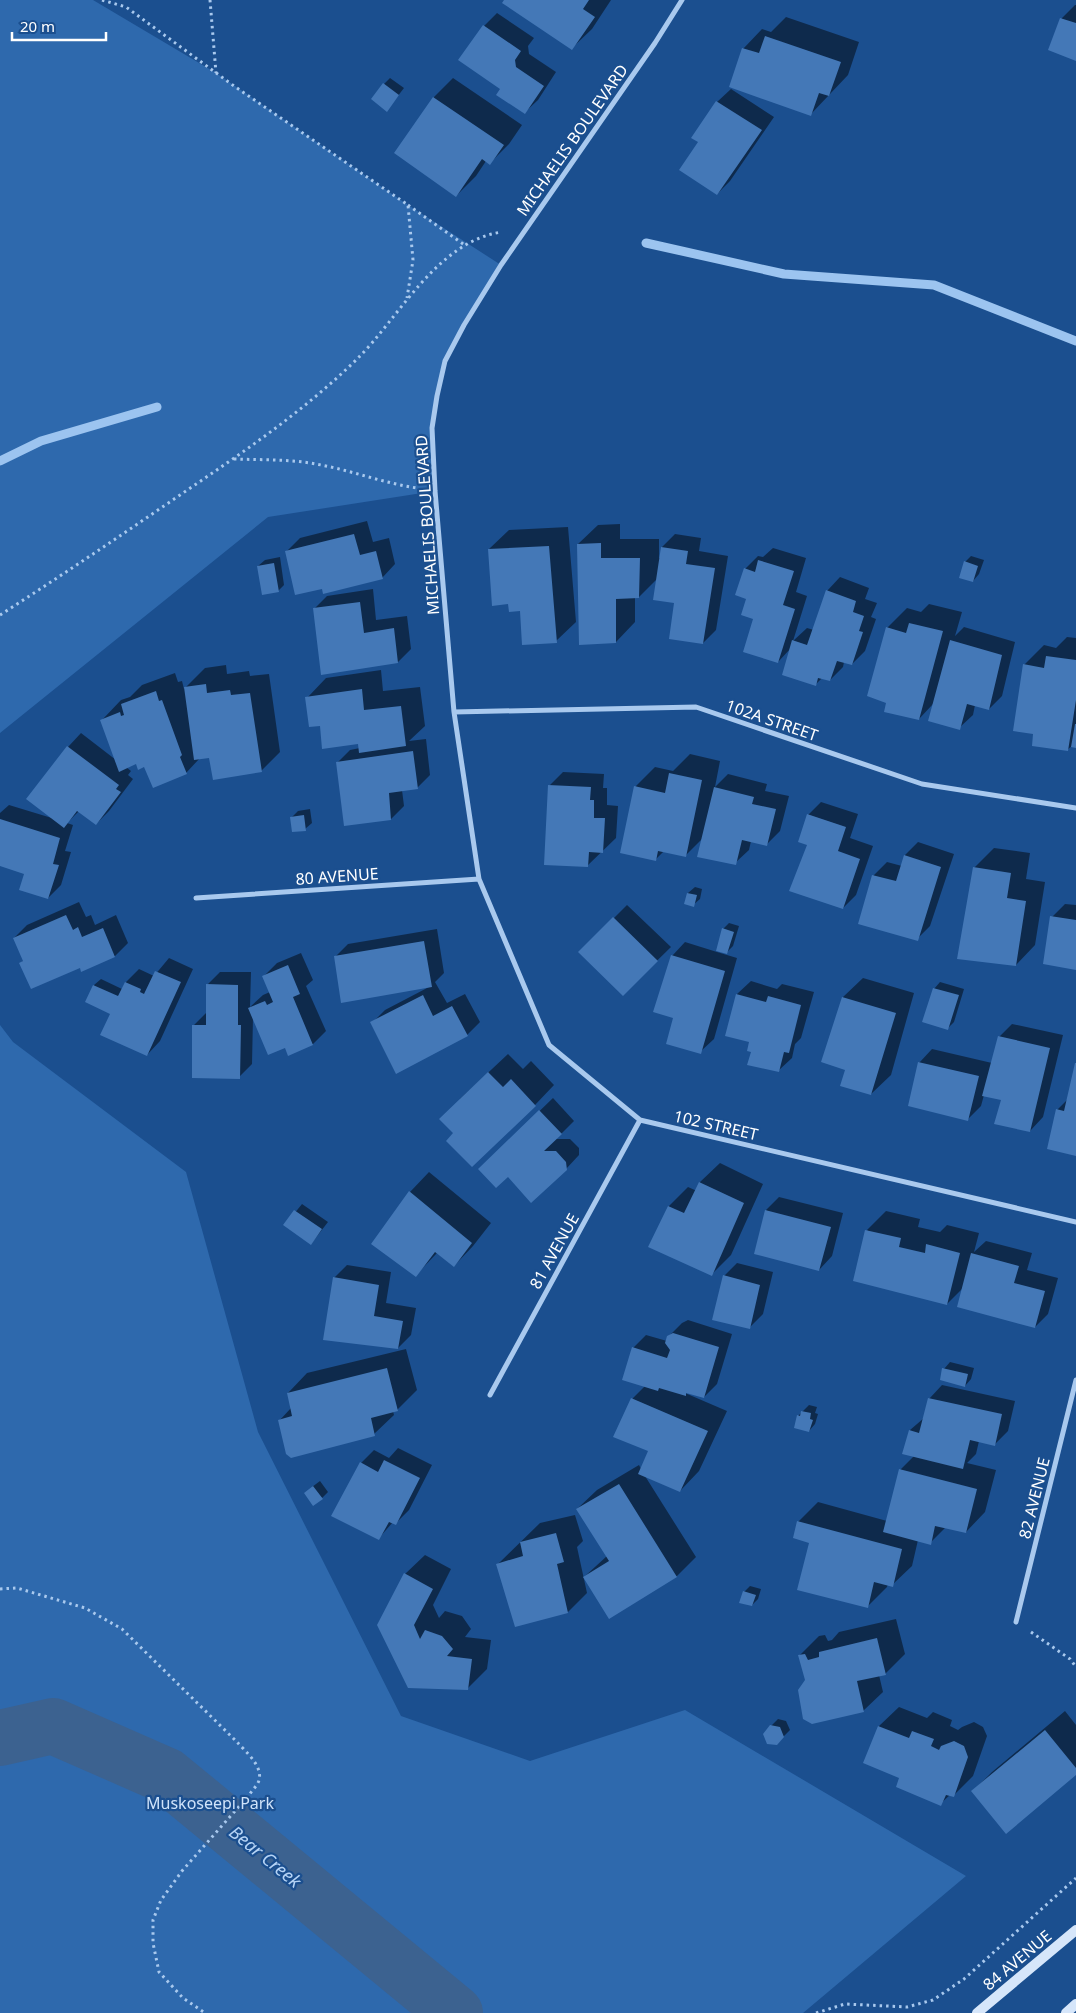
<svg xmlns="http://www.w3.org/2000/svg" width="1076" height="2013" font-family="'Noto Sans',sans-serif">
  <rect width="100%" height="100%" fill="#1b4f8f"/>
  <path fill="#2e69ad" d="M0 0H93L216 73 408 205 501 265 445 361 432 428 435 491 268 517 0 733Z
    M0 1025 13 1042 186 1172 258 1432 401 1716 530 1761 685 1710 966 1876 803 2013H0Z"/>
  <path fill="#0007" d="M506 0H611L592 29 572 48Z
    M1075 5H1076V60L1050 50 1062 18Z
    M497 13 534 38 528 46 529 54 556 72 538 100 524 113 502 88 484 26Z
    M786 17 859 42 848 75 811 114 743 49 762 29 771 32Z
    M390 78 404 88 387 110 384 84Z
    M453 78 522 125 509 144 490 163 486 161 476 176 456 196 396 153 434 97Z
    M731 89 774 117 730 181 717 194 700 142 693 137 717 102Z
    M367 521 373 542 389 538 395 564 382 578 323 587 287 551 300 538Z
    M620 524V539H659V558H661L662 547 675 534 701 538 699 551 728 556 716 630 703 643 676 602 657 579 639 597H635V622L616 642 578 544 598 525Z
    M568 527 576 622 556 641 521 610 509 603 489 549 509 530Z
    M773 548 806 558 796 592 807 596 793 641 807 628 814 630 827 591 840 577 869 588 865 599 877 603 871 617 876 619 865 651 852 664 844 662 843 667 830 680 822 678 815 685 791 648 778 662 755 618 748 598 745 569 758 556 763 557Z
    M971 556 984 560 979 574 973 581 965 562Z
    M280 557 284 585 278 591 258 566 265 560Z
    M373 589 376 620 407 616 411 649 398 662 314 609 327 596Z
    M929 604 962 612 955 636 964 627 1015 642 1002 696 989 709 975 705 973 715 959 728 933 704 919 719 888 702 887 628 907 608 921 612Z
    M1067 637 1076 638V746H1072L1067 750 1035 732 1024 665 1044 645 1056 648Z
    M226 665 227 674 249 671 250 676 269 674 280 752 261 771 210 757 200 758 186 773 145 766 137 762 126 767 131 771 128 775 133 779 109 811 96 824 79 811 67 823 73 825 65 851 71 852 61 885 48 898 26 873 0 865V813L9 805 55 819 68 747 81 733 116 760 102 720 121 700 130 697 142 685 175 673 178 682 182 681 184 689 205 668Z
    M381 670 383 691 420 687 425 726 409 741 426 739 430 775 417 788 402 790 404 806 391 819 337 763 350 750 360 748 359 743 321 724 307 698 326 678Z
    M690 754 720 761 715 787 728 774 767 784 765 791 789 796 780 831 767 844 751 841 749 850 735 863 703 838 686 855 664 851 655 860 636 786 655 767 673 771Z
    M563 772 604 774 603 788H607V805L618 806 616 838 587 866 549 786Z
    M821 802 858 814 850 838 873 846 856 895 843 908 809 844 808 815Z
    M310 809 312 823 305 829 292 817 298 811Z
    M918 842 954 854 930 926 917 939 860 923 874 875 887 862 902 866 905 855Z
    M994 848 1030 853 1026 879 1045 882 1035 945 1016 965 974 868Z
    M695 887 702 889 700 899 693 905 685 903 688 893Z
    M79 902 86 917 91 915 95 925 116 915 128 943 115 956 82 970 80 966 21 963 24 960 14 938 27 925Z
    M1065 904 1076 905V969L1052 917Z
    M627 905 671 947 623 994 580 952Z
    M729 923 739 926 733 946 727 952 718 950 717 952 737 958 714 1039 700 1052 675 1018 672 956 685 942 717 952 723 929Z
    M437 929 444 973 435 982 447 1003 465 994 480 1022 467 1035 372 1023 385 1010 429 987 335 957 348 944Z
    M301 953 313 980 306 986 326 1031 313 1044 285 1047 253 1017 252 1064 239 1077 194 1025 207 1012V985L220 972H251L250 1007 263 995 270 992 264 976 277 963Z
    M169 958 193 969 160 1041 147 1055 113 1008 87 1002 94 985 101 979 122 989 126 982 139 969 154 976Z
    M863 978 914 993 891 1075 871 1094 847 1069 843 997Z
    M751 981 777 989 782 984 814 992 801 1038 795 1044 792 1058 778 1071 752 1051 751 1041 726 1035 737 994Z
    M940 982 964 989 954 1022 948 1028 934 989Z
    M1012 1024 1063 1035 1043 1117 1030 1131 1002 1099 984 1095 981 1106 968 1119 919 1063 932 1049 992 1063 999 1037Z
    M508 1054 523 1069 531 1061 554 1085 535 1105 455 1133 460 1099Z
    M1076 1066V1154L1057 1110 1068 1099Z
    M553 1098 574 1121 556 1139H570L579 1148V1155L566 1169 493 1156Z
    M720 1163 763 1184 731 1255 712 1274 650 1247 669 1206 688 1187 697 1191 700 1182Z
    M429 1172 491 1223 473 1246 454 1266 437 1253 416 1275 410 1192Z
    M779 1197 843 1213 832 1256 819 1270 766 1210Z
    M302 1204 328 1222 311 1244 285 1225Z
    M886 1211 920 1219 918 1227 940 1232 947 1225 979 1233 974 1252 986 1241 1032 1253 1027 1270 1058 1278 1048 1314 1035 1327 964 1287 947 1304 867 1230Z
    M737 1263 773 1272 763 1314 750 1327 724 1276Z
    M347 1265 391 1272 386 1303 416 1308 411 1335 398 1348 334 1278Z
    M688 1320 732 1334 717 1384 704 1397 685 1391V1393L727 1411 699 1471 680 1491 645 1476 696 1557 677 1576 609 1617 584 1577 607 1556 577 1509 597 1490 639 1465 641 1469 649 1450 615 1436 633 1398 645 1386 633 1348 646 1335 667 1341 668 1337 682 1323Z
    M406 1349 417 1390 397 1410 393 1411 394 1415 374 1434 279 1421 291 1408 288 1393 307 1373Z
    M950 1362 974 1368 971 1379 965 1386 944 1369Z
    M942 1385 1015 1401 1008 1431 995 1444 979 1441 976 1454 967 1463 996 1470 985 1512 966 1532 946 1527 930 1543 918 1540 912 1566 892 1585 888 1584 887 1587 867 1607 810 1542 798 1522 818 1502 887 1521 900 1470 914 1456 910 1430 924 1418 929 1399Z
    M809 1405 817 1407 815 1413 818 1414 815 1424 809 1431 798 1416Z
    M398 1448 432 1465 409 1510 395 1524 393 1522 379 1538 361 1463 374 1450 389 1458Z
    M320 1481 328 1492 322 1498 312 1487Z
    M575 1515 583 1541 577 1547 587 1593 568 1612 498 1564 540 1523Z
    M425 1555 451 1569 433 1605 439 1618 445 1611 462 1616 471 1629 465 1637 491 1640 487 1669 468 1688 409 1687 405 1574Z
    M750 1586 761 1589 758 1599 752 1605 744 1592Z
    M896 1619 905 1654 885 1674 879 1675 883 1692 863 1711 806 1680 799 1656 819 1636 825 1635 828 1641 832 1640 839 1632Z
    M899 1707 927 1718 933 1712 952 1720 950 1726 958 1730 962 1727 974 1722 983 1727 987 1736 973 1776 953 1796 950 1795 940 1804 901 1778 865 1762 879 1726Z
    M1065 1711 1076 1725V1774L973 1791 992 1772Z
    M778 1719 786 1721 790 1730 783 1737 771 1726Z"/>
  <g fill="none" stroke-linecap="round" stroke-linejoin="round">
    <path stroke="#9cc4f0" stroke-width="9" d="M646 243 784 274 934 285 1076 341
      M0 461 41 441 157 407"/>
    <path stroke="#3c6290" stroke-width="56" d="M0 1738 53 1726 167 1776 455 2013"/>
  </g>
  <path fill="#4478b7" d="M504 0H589L583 9 595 17 572 50 502 3Z
    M1060 18 1076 23V61L1048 50Z
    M483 25 521 51 515 60 516 67 544 86 525 114 496 95 500 89 458 60Z
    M765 36 841 62 829 96 819 93 811 116 729 87 742 48 759 53Z
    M383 83 399 95 387 112 371 99Z
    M433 97 504 145 490 165 482 159 456 197 394 153Z
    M716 101 762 130 717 195 679 170 698 142 691 138Z
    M354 534 360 555 376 551 383 579 323 594 322 589 295 595 285 551Z
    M601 543V558H640L639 598 616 599V643L579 645 577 544Z
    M549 546 557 643 522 645 520 611 509 612 508 604 492 606 488 549Z
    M661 547 688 551 686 564 715 568 703 644 669 639 674 603 653 600Z
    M758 560 794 571 783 605 795 609 778 663 743 652 753 619 741 615 746 599 735 595 744 568 755 572Z
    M964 561 978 566 973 582 959 578Z
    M274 563 279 592 262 595 257 566Z
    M826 590 856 601 853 612 864 616 859 631 863 632 852 665 837 661 830 681 818 678 816 686 782 675 792 640 807 645Z
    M360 602 364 633 394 628 398 663 321 675 313 608Z
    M909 623 943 631 919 720 884 712 886 703 867 696 886 627 906 633Z
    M950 640 1002 655 989 710 967 704 960 730 928 721Z
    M1046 656 1076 660V700L1068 751 1032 746 1033 734 1013 731 1023 664 1044 668Z
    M206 684 207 693 230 690 231 695 250 693 262 772 213 780 209 758 194 760 184 687Z
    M362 689 364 710 401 706 406 746 359 753 358 744 322 749 320 726 309 727 305 697Z
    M156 691 159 701 162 700 182 755 180 757 187 774 153 788 144 767 138 770 136 764 119 772 100 720 120 712 121 716 124 715 121 704Z
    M1075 724H1076V748L1071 747Z
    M67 746 119 785 116 789 121 792 96 825 77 811 64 828 26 799Z
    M413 751 418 789 389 793 391 820 344 826 336 762Z
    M669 773 702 780 686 857 658 851 656 861 620 853 634 786 665 793Z
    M548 785 591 787 590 800H594V818H605L603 853 589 852 588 867 544 865Z
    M714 787 754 797 752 804 776 809 767 846 742 840 736 865 697 857Z
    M807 814 846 827 838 851 860 859 843 909 789 891 807 845 798 842Z
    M304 815 306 831 292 832 290 817Z
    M0 819 60 838 53 864 59 865 48 899 19 890 24 874 0 866Z
    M904 855 941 867 918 941 858 924 872 875 896 881Z
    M973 867 1011 873 1007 898 1026 901 1016 966 957 959Z
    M687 893 697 895 694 907 684 904Z
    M66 915 73 930 78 927 82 937 103 928 115 957 81 972 80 968 31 989 19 963 23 961 13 938Z
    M1050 916 1076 920V970L1043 964Z
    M613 917 658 961 623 996 578 952Z
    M722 928 734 932 727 954 716 951Z
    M424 941 432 987 341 1003 334 956Z
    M671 955 725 971 701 1054 666 1044 673 1018 653 1012Z
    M288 965 300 994 293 997 313 1045 288 1056 285 1048 268 1055 248 1008 265 1001 267 1005 273 1002 262 976Z
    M155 971 181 982 147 1056 100 1035 110 1014 85 1002 93 985 118 996 125 982 141 989 140 992 144 994Z
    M206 984 238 985V1025H241L240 1079 192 1078V1025H206Z
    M933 988 959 995 948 1030 922 1022Z
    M736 994 766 1002 768 996 801 1005 789 1053 784 1052 779 1072 747 1065 751 1052 747 1051 749 1042 725 1036Z
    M423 995 433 1016 452 1006 468 1036 396 1074 370 1022Z
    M842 997 896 1013 871 1095 840 1086 845 1070 821 1062Z
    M998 1036 1050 1048 1030 1132 994 1124 1001 1100 982 1096Z
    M918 1062 979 1076 968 1121 908 1106Z
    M1075 1063H1076V1156L1047 1149 1056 1109 1064 1111Z
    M488 1072 503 1087 511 1079 536 1106 472 1167 446 1141 453 1133 439 1119Z
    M539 1110 562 1134 544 1151H556L566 1162 567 1170 531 1203 508 1177 496 1188 478 1169Z
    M699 1182 744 1203 712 1276 648 1247 668 1206 684 1213Z
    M409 1191 472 1243 454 1267 435 1252 416 1277 371 1244Z
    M294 1210 322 1229 311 1245 283 1225Z
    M765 1210 831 1227 819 1271 754 1254Z
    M865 1230 901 1238 899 1247 925 1253 926 1244 960 1253 947 1305 853 1281Z
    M971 1253 1019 1266 1014 1283 1045 1291 1035 1328 957 1307Z
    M723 1275 760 1285 750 1329 712 1320Z
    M333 1277 379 1285 374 1316 403 1321 398 1349 323 1340Z
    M673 1333 719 1347 704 1398 686 1393V1396L659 1388 658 1391 622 1380 632 1347 667 1358 670 1350 665 1343 667 1336Z
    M387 1368 398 1411 371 1418 375 1436 291 1458 286 1454 278 1420 292 1416 287 1393Z
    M942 1368 968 1374 965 1387 940 1380Z
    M631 1398 708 1431 680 1492 638 1474 648 1451 613 1437Z
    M928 1398 1002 1414 995 1446 970 1440 963 1469 902 1454 909 1430 919 1433Z
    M801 1411 811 1413 810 1419 813 1420 809 1432 794 1428 797 1415 800 1416Z
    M384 1460 420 1478 396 1525 389 1522 379 1540 331 1516 360 1462 378 1472Z
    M899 1469 977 1489 966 1533 935 1526 931 1545 883 1532Z
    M619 1484 677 1577 609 1619 583 1577 609 1561 576 1509Z
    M313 1486 323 1499 313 1506 304 1493Z
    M797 1521 902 1549 893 1587 874 1582 868 1608 797 1590 809 1543 793 1538Z
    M556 1533 564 1562 557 1564 568 1613 515 1627 496 1564 523 1556 520 1542Z
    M404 1573 433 1589 414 1625 420 1639 425 1630 442 1636 453 1649 447 1656 472 1659 468 1690 408 1688 377 1625Z
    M743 1591 756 1595 752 1606 739 1603Z
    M877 1638 886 1675 857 1681 864 1712 812 1724 803 1719 798 1690 805 1680 798 1655 805 1654 808 1660 819 1657V1652Z
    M770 1725 780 1727 784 1737 777 1745 767 1744 763 1734Z
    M878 1726 909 1738 912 1731 934 1739 931 1746 939 1750 941 1746 954 1741 964 1746 968 1757 954 1797 946 1795 941 1806 896 1787 899 1778 863 1763Z
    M1045 1730 1076 1768V1775L1006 1834 971 1791Z"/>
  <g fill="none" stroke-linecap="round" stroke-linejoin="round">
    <path stroke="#a9c9ee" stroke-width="3" stroke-dasharray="2.5 4" stroke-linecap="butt" d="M102 0 126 7 234 86 408 205 413 260 407 298
      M210 0 216 73
      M408 205 466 246
      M234 459C261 460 290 459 316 464 350 470 383 483 417 488
      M0 615C61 576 120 536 180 495 242 453 303 412 357 359 399 318 437 241 502 232
      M0 1589 17 1588 85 1608 122 1629 237 1742C245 1751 263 1766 259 1780 258 1785 252 1790 250 1794L182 1871 161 1900 153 1920V1943L159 1972 183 1998 205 2013
      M1031 1632 1070 1659 1076 1667
      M816 2013 845 2004 907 2007 933 2000 964 1979 1076 1878"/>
    <path stroke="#a9c9ee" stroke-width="5" d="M682 0 655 43 501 265 464 325 445 361 437 396 432 428 435 491 454 712 479 879 549 1045 640 1120 1076 1222
      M454 712 696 707 922 784 1076 808
      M196 898 479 879
      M490 1395 640 1120
      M1016 1622 1076 1380"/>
    <path stroke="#d6e6fa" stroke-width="10" d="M977 2013 1076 1930
      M1066 2013 1076 2004"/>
  </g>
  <g text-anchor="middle" stroke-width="4.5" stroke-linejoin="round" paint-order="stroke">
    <g font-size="16" fill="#fff" stroke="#1b4f8f">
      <text transform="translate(572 140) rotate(-55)" y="6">MICHAELIS BOULEVARD</text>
      <text transform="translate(427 525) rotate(-94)" y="6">MICHAELIS BOULEVARD</text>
      <text transform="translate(772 720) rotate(19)" y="6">102A STREET</text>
      <text transform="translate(337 876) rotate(-4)" y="6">80 AVENUE</text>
      <text transform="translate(716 1125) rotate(13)" y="6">102 STREET</text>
      <text transform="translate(554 1251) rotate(-61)" y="6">81 AVENUE</text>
      <text transform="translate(1034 1498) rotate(-76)" y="6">82 AVENUE</text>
      <text transform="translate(1017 1960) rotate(-40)" y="6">84 AVENUE</text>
    </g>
    <g font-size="16" fill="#cfe3fa" stroke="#1b4f8f">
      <text x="210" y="1809">Muskoseepi Park</text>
    </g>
    <g font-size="18" font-style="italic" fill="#b5d3f5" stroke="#1b4f8f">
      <text transform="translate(265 1857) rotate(39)" y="6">Bear Creek</text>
    </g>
  </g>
  <path d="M12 32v8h94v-8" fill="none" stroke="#ffffff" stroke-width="2.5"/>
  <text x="20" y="32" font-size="15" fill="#ffffff" stroke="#1b4f8f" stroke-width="4" paint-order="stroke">20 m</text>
</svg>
